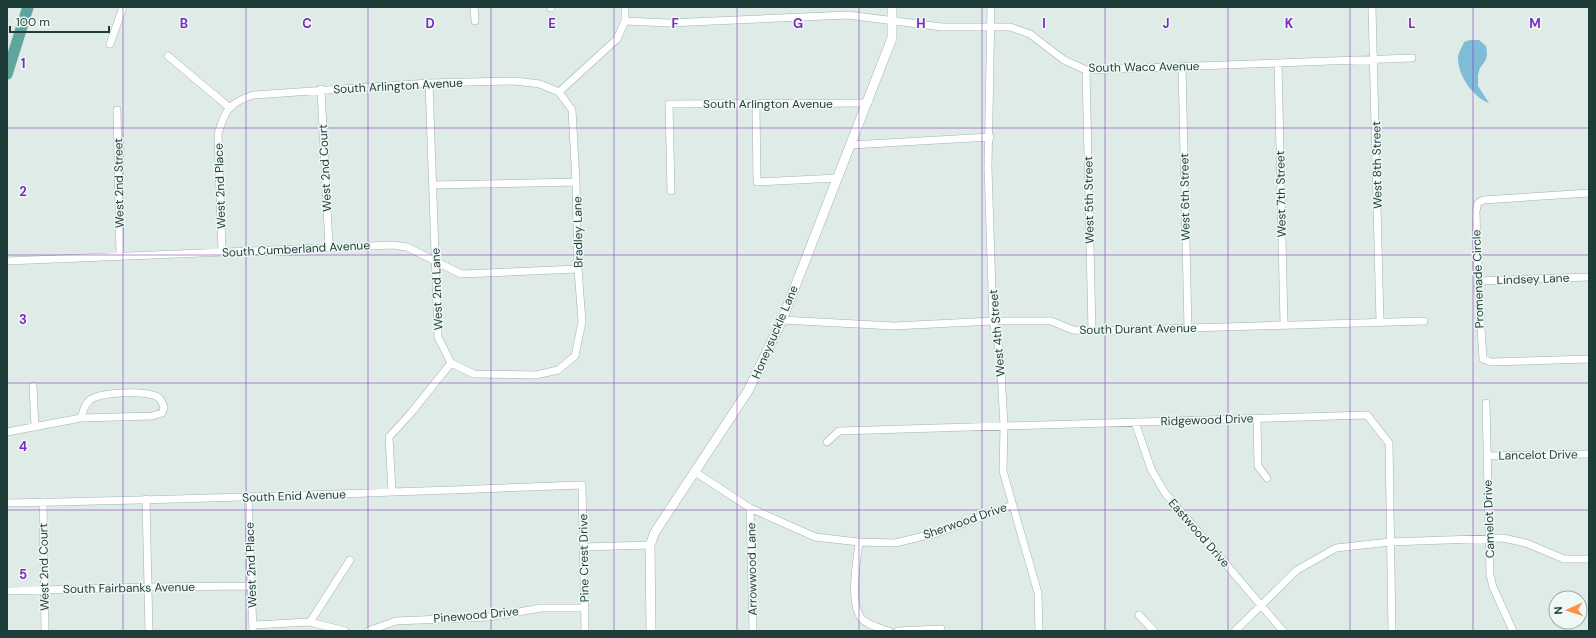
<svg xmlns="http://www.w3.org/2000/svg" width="1596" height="638" font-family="'DM Sans',sans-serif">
  <rect width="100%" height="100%" fill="#deebe7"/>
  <path fill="#80bcd6" d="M1470 40H1479L1486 46C1488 56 1487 60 1480 68L1478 75V86L1489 103C1473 97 1458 76 1458 58 1458 53 1462 47 1464 42Z"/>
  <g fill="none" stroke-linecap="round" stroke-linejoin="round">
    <defs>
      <path id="minor" d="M474 7 475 21
        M551 7V8
        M991 7 988 167 993 321 1000 354 1004 426 1003 471 1038 593 1039 631
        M1372 7 1380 323
        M625 21 669 23 848 15 942 27H1010L1030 34 1064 60 1086 70 1412 58
        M110 44 123 7
        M168 56 230 108
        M1278 63 1284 325
        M1182 66 1188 328
        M1086 70 1092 331
        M429 83 438 337 451 363
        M321 89 329 247
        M559 92 617 39 625 21V7
        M756 104 757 182 837 178
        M117 110 120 256
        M851 145 990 137
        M433 185 576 182
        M671 191 669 104 868 103
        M1589 193 1483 200 1478 203 1476 211 1478 281 1483 359 1491 362 1589 359
        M222 252 218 134C225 110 229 103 253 95L429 83 515 81 540 84 559 92
        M7 261 393 245 407 247 461 274 578 269
        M1478 281 1589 277
        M782 320 894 326 993 321H1051L1073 330 1092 331 1424 321
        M451 363 474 374 536 375 558 370 575 356 582 322 578 269 576 182 572 110 559 92
        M33 386 35 427
        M1486 403 1490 575 1493 587 1513 631
        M1257 419 1258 466 1267 478
        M1135 422 1151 469 1165 493 1283 631
        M7 432 81 418 152 416 162 413 164 408C163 404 162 400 158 397 146 391 99 391 89 401 84 405 83 412 81 418
        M827 442 839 431 1367 415 1389 443 1392 631
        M1487 456 1589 454
        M695 472 750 508 815 537 859 542 895 543 937 533 1013 505
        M392 492 389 437 411 413 451 363
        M248 498 253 631
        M146 499 149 631
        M43 502 45 631
        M7 503C199 500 390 492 582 485L585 631
        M750 508 753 631
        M859 542C857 561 849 602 861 618 867 625 880 628 889 631
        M584 547 650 545
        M7 591 148 587 252 586
        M1139 615 1154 631
        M310 622 350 560
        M253 625 310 622 345 631
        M368 631 396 621 489 617 541 608H585
        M898 631 941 629
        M1235 631 1297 570 1336 548 1390 542 1503 538 1526 543 1564 559H1589"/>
      <path id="tertiary" d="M651 631 650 545 655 532 748 391 782 320 892 38V7"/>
      <path id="primary" d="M7 74 28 7"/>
    </defs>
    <use href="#minor" stroke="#a1b3af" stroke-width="8"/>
    <use href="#tertiary" stroke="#a1b3af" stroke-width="10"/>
    <use href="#primary" stroke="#c0c8c7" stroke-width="12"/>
    <use href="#minor" stroke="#fff" stroke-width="7"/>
    <use href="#tertiary" stroke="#fff" stroke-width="9"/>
    <use href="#primary" stroke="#5ea59d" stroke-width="11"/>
  </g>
  <path fill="none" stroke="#7b2cbf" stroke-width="1" stroke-opacity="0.55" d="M123 7V631M246 7V631M368 7V631M491 7V631M614 7V631M737 7V631M859 7V631M982 7V631M1105 7V631M1228 7V631M1350 7V631M1473 7V631M7 128H1589M7 255H1589M7 383H1589M7 510H1589"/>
  <g text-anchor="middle" stroke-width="3" stroke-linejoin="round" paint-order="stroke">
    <g font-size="12" fill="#1e3c38" stroke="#eff8f4">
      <text transform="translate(1144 67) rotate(-1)" y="4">South Waco Avenue</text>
      <text transform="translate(398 86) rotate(-3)" y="4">South Arlington Avenue</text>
      <text x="768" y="108">South Arlington Avenue</text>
      <text transform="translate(1377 165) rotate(-91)" y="4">West 8th Street</text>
      <text transform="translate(325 168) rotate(-93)" y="4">West 2nd Court</text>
      <text transform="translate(119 183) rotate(-91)" y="4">West 2nd Street</text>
      <text transform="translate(220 186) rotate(-92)" y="4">West 2nd Place</text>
      <text transform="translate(1281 194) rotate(-91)" y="4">West 7th Street</text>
      <text transform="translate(1185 197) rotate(-91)" y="4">West 6th Street</text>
      <text transform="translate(1089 200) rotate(-91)" y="4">West 5th Street</text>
      <text transform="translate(578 232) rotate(-91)" y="4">Bradley Lane</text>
      <text transform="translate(296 249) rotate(-3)" y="4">South Cumberland Avenue</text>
      <text transform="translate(1478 279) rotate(-92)" y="4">Promenade Circle</text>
      <text transform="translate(1533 279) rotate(-2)" y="4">Lindsey Lane</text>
      <text transform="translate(437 289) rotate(-92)" y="4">West 2nd Lane</text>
      <text transform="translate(1138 329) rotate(-1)" y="4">South Durant Avenue</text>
      <text transform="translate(775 332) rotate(-67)" y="4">Honeysuckle Lane</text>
      <text transform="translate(997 333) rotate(-95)" y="4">West 4th Street</text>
      <text transform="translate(1207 420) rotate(-2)" y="4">Ridgewood Drive</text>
      <text transform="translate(1538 455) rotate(-1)" y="4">Lancelot Drive</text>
      <text transform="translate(294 496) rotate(-2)" y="4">South Enid Avenue</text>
      <text transform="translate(1489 519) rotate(-92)" y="4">Camelot Drive</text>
      <text transform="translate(965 521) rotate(-19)" y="4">Sherwood Drive</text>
      <text transform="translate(1199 533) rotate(49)" y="4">Eastwood Drive</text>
      <text transform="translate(584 558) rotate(-91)" y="4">Pine Crest Drive</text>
      <text transform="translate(251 565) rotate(-92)" y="4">West 2nd Place</text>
      <text transform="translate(44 567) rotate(-91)" y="4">West 2nd Court</text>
      <text transform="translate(752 569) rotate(-91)" y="4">Arrowwood Lane</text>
      <text transform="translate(129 588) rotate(-1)" y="4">South Fairbanks Avenue</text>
      <text transform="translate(476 615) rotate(-5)" y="4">Pinewood Drive</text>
    </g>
  </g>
  <g font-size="13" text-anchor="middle" font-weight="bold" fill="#7b2cbf" stroke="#eff8f4" stroke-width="3" stroke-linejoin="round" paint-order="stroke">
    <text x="184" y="28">B</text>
    <text x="307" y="28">C</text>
    <text x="430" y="28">D</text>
    <text x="552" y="28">E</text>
    <text x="675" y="28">F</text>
    <text x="798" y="28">G</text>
    <text x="921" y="28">H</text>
    <text x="1044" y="28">I</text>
    <text x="1166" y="28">J</text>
    <text x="1289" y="28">K</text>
    <text x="1412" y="28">L</text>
    <text x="1535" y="28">M</text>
    <text x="23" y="68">1</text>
    <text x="23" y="196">2</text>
    <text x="23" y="324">3</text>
    <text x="23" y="451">4</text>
    <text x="23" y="579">5</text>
  </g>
  <rect width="1596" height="638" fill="none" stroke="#1e3c38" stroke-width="16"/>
  <g transform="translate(1568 610) rotate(267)"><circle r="19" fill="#eff8f4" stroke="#9bada9"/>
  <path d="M0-3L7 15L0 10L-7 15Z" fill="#fe9049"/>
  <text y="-6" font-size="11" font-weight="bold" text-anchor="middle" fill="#1e3c38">N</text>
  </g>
  <path d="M10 26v6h99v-6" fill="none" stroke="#1e3c38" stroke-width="2"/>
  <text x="16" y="26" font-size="12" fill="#1e3c38" stroke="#eff8f4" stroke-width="3" paint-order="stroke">100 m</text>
</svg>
